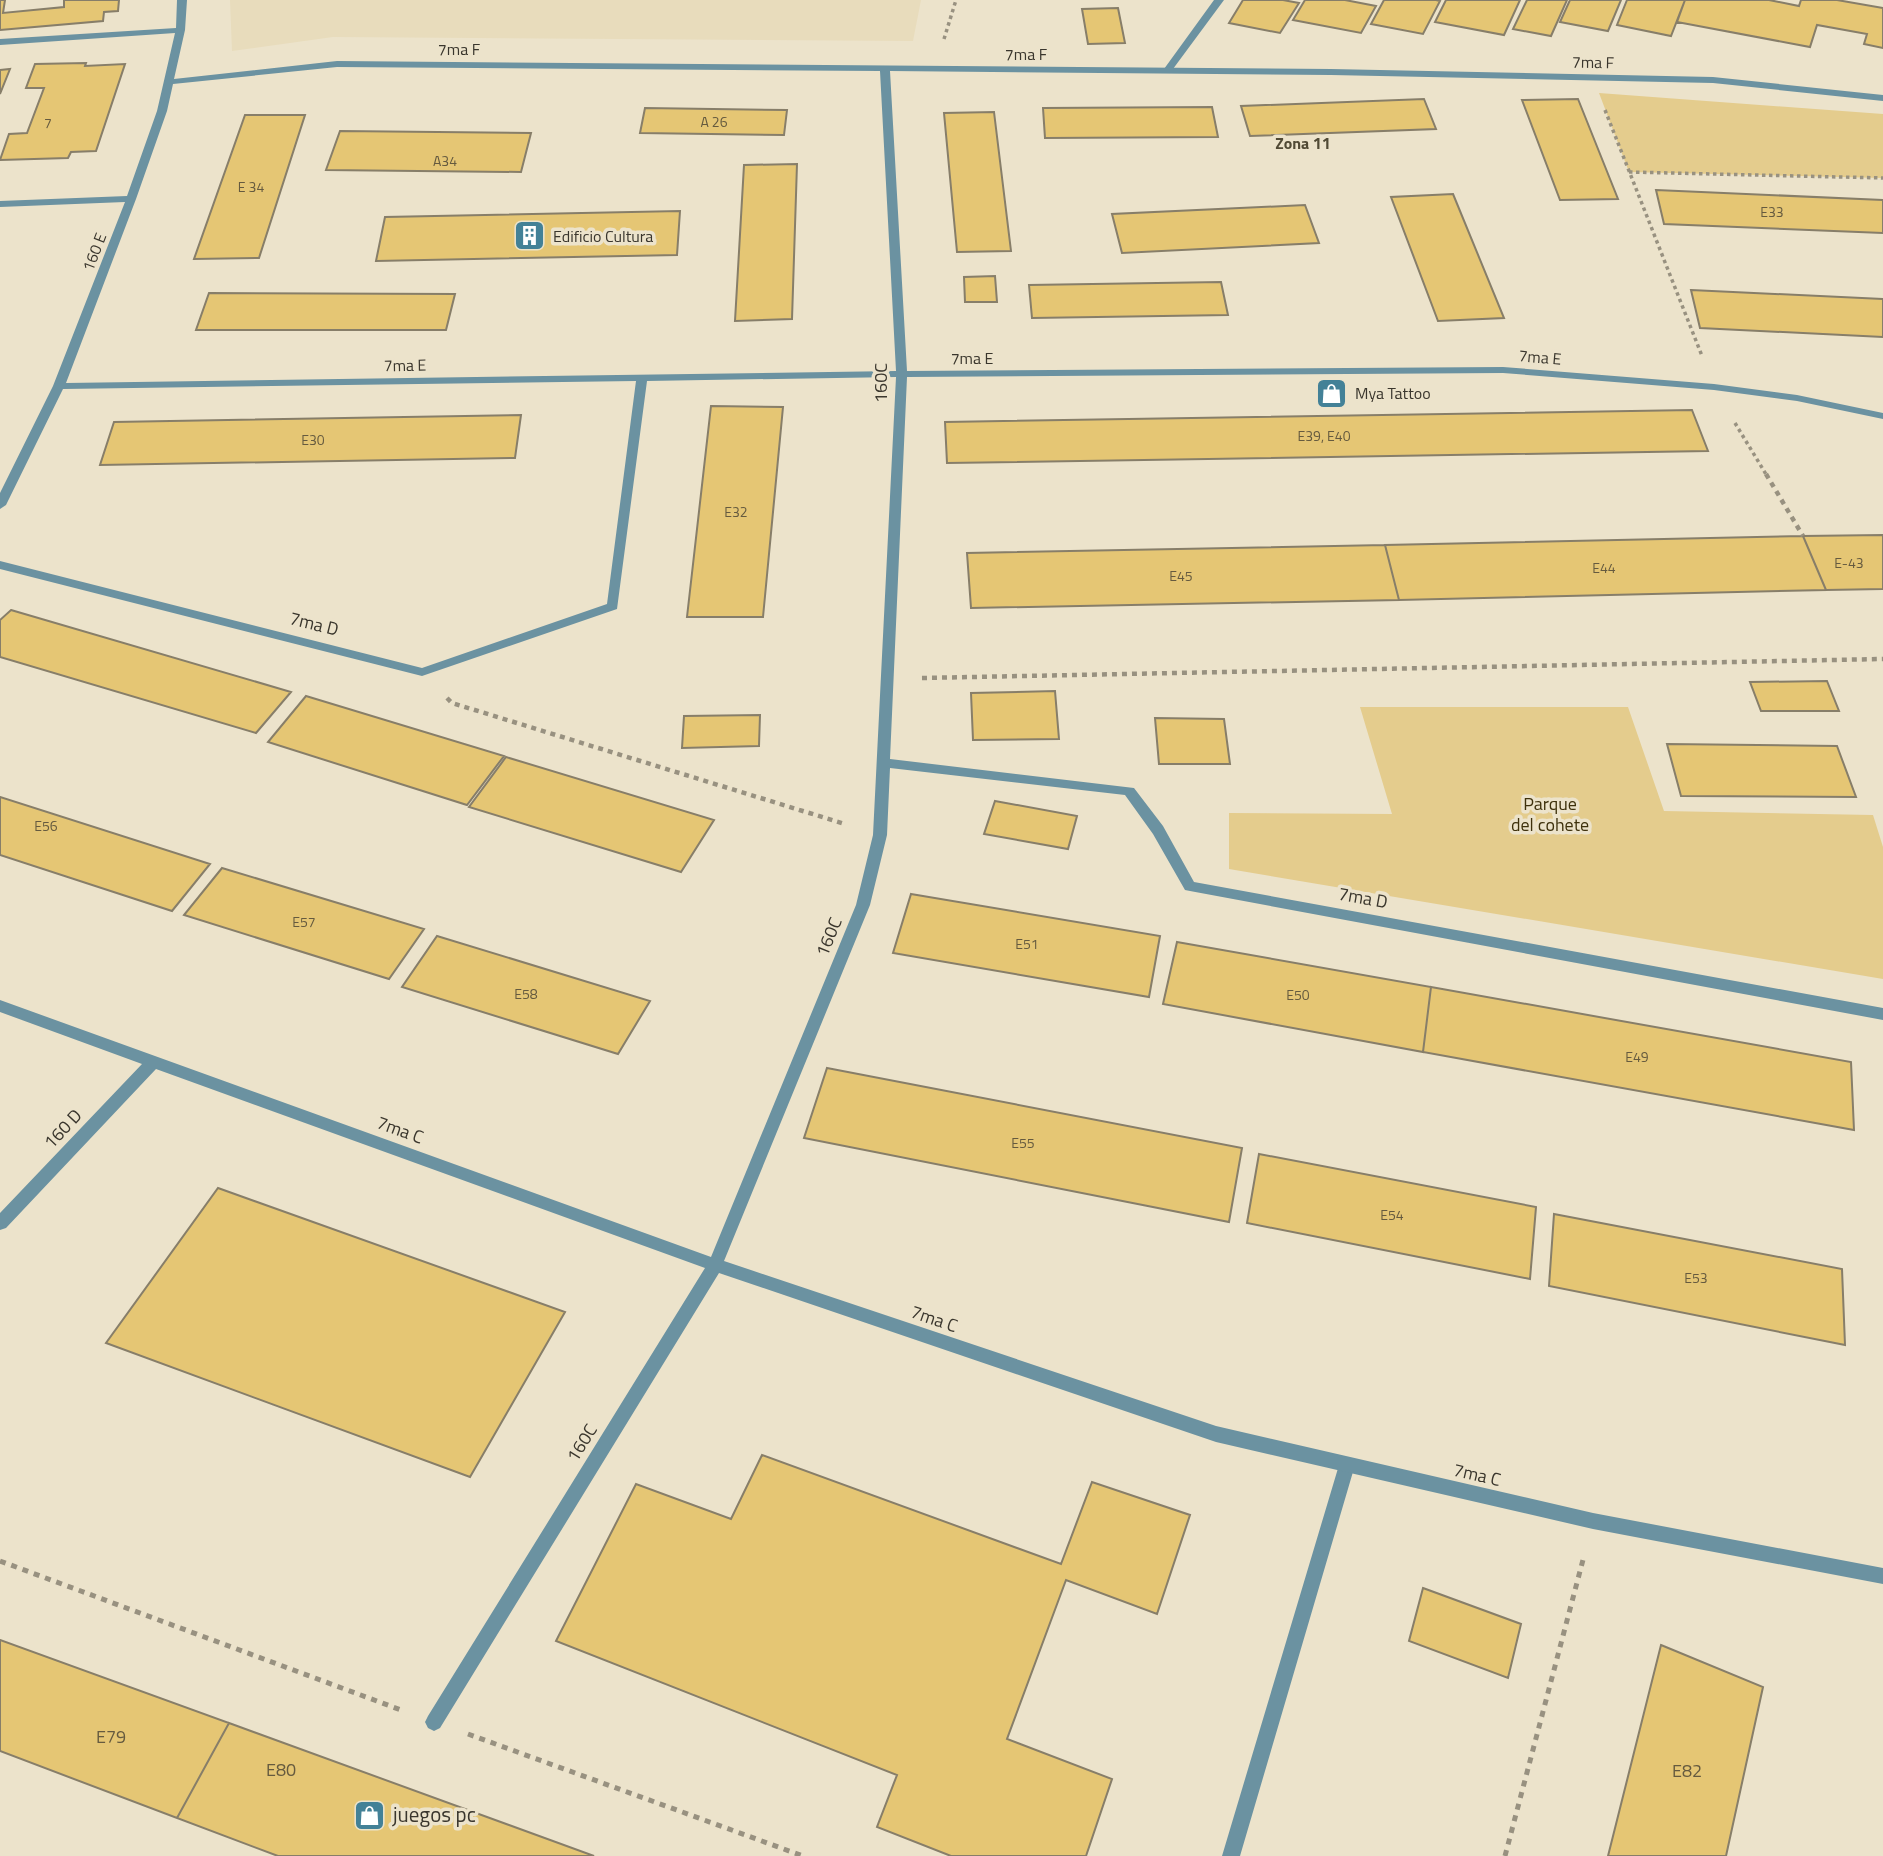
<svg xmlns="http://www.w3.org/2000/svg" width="1883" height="1856" font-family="'Titillium Web',sans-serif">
  <rect width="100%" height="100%" fill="#ece3cb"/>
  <path fill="#e8dcbc" d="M230 0H921L913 41 333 37 232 51Z"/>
  <path fill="#e4cc8d" d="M1599 93 1883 114V178L1629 172Z
    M1360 707H1628L1664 811 1873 815 1883 847V979L1229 869V813L1392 814Z"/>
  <path fill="#e5c674" stroke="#877e69" stroke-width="2" d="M0 0H5L3 13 64 7V0H119L118 11 104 12 103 21 0 30Z
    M1243 0H1283L1299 3 1280 33 1229 23Z
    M1305 0H1345L1376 6 1361 33 1293 20Z
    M1384 0H1436L1440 1 1423 34 1371 24Z
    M1446 0H1520L1504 35 1435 22Z
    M1527 0H1567L1551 36 1513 29Z
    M1570 0H1621L1608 31 1560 22Z
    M1627 0H1685L1671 36 1617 25Z
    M1685 0H1769L1799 6 1801 0H1837L1883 8V48L1864 44 1867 34 1817 25 1810 47 1677 22Z
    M1118 8 1125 43 1088 44 1082 9Z
    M86 63 85 66 125 64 96 151 71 152 68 158 0 160 9 134 27 133 44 88H26L35 64Z
    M10 69 0 94V70Z
    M1424 99 1436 129 1250 136 1241 106Z
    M1578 99 1618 199 1560 200 1522 100Z
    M1212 107 1218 137 1045 138 1043 108Z
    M645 108 787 110 784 135 640 133Z
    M994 112 1011 251 957 252 944 113Z
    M245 115H305L259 258 194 259Z
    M340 131 531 133 521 172 326 170Z
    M797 164 792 319 735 321 744 165Z
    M1656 190 1883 200V233L1664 224Z
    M1453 194 1504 318 1438 321 1391 197Z
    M1305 205 1319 243 1122 253 1112 214Z
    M680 211 677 255 376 261 385 217Z
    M995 276 997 302H965L964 277Z
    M1221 282 1228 315 1032 318 1029 285Z
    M1691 290 1883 299V337L1700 328Z
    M209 293 455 294 446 330H196Z
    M711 406 783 407 763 617H687Z
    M1692 410 1708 451 947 463 945 422Z
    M521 415 515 458 100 465 114 422Z
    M1883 535V589L1826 590 1803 536Z
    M1803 536 1826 590 1399 600 1385 545Z
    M1385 545 1399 600 971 608 967 553Z
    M11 610 291 692 256 733 0 657V620Z
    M1827 681 1839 711H1761L1750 682Z
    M1055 691 1059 739 973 740 971 693Z
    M306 696 504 756 467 805 268 742Z
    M760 715 759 746 682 748 684 716Z
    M1155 718 1224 719 1230 764H1159Z
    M1667 744 1837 746 1856 797 1681 796Z
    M506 757 714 820 681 872 469 807Z
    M0 797 210 864 172 911 0 855Z
    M995 801 1077 816 1068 849 984 834Z
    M222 868 424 929 389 979 184 915Z
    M911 894 1160 936 1149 997 893 953Z
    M437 936 650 1001 618 1054 402 987Z
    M1177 942 1431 987 1423 1052 1163 1004Z
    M1431 987 1851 1062 1854 1130 1423 1052Z
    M827 1068 1242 1148 1229 1222 804 1138Z
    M1259 1154 1536 1207 1530 1279 1247 1223Z
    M218 1188 565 1312 470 1477 106 1343Z
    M1554 1214 1842 1269 1845 1345 1549 1286Z
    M762 1455 1061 1564 1092 1482 1190 1515 1157 1614 1066 1580 1007 1739 1112 1779 1086 1856H951L877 1827 897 1775 556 1641 636 1484 731 1519Z
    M1423 1588 1521 1624 1508 1678 1409 1641Z
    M0 1640 229 1723 177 1818 0 1751Z
    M1661 1645 1763 1687 1726 1856H1608Z
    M229 1723 594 1856H278L177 1818Z"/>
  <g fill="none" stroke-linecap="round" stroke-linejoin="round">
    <path stroke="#989180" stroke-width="3.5" stroke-dasharray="3.5 3.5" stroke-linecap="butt" d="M944 39 956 0
      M1605 110 1702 356
      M1629 172 1883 178
      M1735 423 1767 476"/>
    <path stroke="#989180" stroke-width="4.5" stroke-dasharray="5 5" stroke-linecap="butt" d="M1766 474 1803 536
      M922 678 1883 659
      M447 698 452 703 845 824"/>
    <path stroke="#989180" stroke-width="5" stroke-dasharray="6 6" stroke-linecap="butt" d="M0 1561 401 1710
      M468 1734 803 1856
      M1505 1856 1584 1556"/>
    <path fill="#6b92a1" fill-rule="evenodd" d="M1214 0H1224L1170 73H1164V69Z
      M1347 1457 1353 1460 1355 1465 1240 1856H1222L1339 1465 1341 1460Z"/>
    <path fill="#6b92a1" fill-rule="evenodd" d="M177 0H187L185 30 174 79 337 61 1331 69 1713 77 1883 95V101L1713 83 1331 75 890 71 907 371 1503 367 1714 384 1797 395 1883 413V419L1797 401 1714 390 1503 373 907 377 890 759 1134 788 1163 826 1194 882 1883 1008V1020L1190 891 1185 890 1153 834 1125 795 890 768 887 835 870 905 724 1261 1216 1426 1593 1513 1883 1568V1584L1593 1529 1216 1442 719 1273 440 1728 434 1731 428 1728 425 1722 428 1716 705 1268 156 1069 6 1228 0 1230V1213L142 1064 0 1012V1000L711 1257 856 905 873 835 896 377 647 381 617 609 422 676 0 569V561L422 668 607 604 636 381 63 389 6 505 0 509V493L53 386 125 202 0 207V201L127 196 157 111 175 33 0 45V39L176 28ZM337 67 880 71 896 371 66 383 136 199 167 111 173 84Z"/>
  </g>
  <defs>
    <symbol id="building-square" viewBox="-11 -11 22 22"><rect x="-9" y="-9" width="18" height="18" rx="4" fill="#438197" stroke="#ece3cb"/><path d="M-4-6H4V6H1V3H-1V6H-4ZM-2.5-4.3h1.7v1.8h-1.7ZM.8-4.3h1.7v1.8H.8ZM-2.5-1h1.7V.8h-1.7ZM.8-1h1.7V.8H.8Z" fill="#fff"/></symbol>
    <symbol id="shop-square" viewBox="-11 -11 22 22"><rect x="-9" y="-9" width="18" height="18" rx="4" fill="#438197" stroke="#ece3cb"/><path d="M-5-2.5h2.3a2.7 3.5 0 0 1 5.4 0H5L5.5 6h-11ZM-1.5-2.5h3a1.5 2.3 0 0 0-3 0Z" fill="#fff"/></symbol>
  </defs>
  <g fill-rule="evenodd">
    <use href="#building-square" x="512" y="218" width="35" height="35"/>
    <use href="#shop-square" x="1314" y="376" width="35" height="35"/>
    <use href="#shop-square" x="352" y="1798" width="35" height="35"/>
  </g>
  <g text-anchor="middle" stroke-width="7" stroke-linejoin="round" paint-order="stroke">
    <g font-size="14" fill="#655a3f">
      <text x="714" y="127">A 26</text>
      <text x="48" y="128">7</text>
      <text x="445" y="166">A34</text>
      <text x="251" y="192">E 34</text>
      <text x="1772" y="217">E33</text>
      <text x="1324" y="441">E39, E40</text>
      <text x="313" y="445">E30</text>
      <text x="736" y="517">E32</text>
      <text x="1849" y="568">E-43</text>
      <text x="1604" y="573">E44</text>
      <text x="1181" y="581">E45</text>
      <text x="46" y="831">E56</text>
      <text x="304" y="927">E57</text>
      <text x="1027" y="949">E51</text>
      <text x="526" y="999">E58</text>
      <text x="1298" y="1000">E50</text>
      <text x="1637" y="1062">E49</text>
      <text x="1023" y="1148">E55</text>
      <text x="1392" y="1220">E54</text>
      <text x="1696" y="1283">E53</text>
    </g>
    <g font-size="16" fill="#3a362d" stroke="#ece3cb">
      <text x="459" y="55">7ma F</text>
      <text x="1026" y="60">7ma F</text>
      <text transform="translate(1593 62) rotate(1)" y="6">7ma F</text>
      <text transform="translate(94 252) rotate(-69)" y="6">160 E</text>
      <text transform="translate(1540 357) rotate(5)" y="6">7ma E</text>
      <text x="972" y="364">7ma E</text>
      <text transform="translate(405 365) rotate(-1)" y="6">7ma E</text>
    </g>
    <g font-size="16" font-weight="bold" fill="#514a35" stroke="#ece3cb">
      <text x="1303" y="149">Zona 11</text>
    </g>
    <g font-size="16" fill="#3a362d" stroke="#ece3cb" text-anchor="start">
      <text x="553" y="242">Edificio Cultura</text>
      <text x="1355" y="399">Mya Tattoo</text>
    </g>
    <g font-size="18" fill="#3a362d" stroke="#ece3cb">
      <text transform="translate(881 383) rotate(-90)" y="6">160C</text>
      <text transform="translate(314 624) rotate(14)" y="6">7ma D</text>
      <text transform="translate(1363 898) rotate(10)" y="6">7ma D</text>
      <text transform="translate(829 937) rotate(-68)" y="6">160C</text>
      <text transform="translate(63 1129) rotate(-47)" y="6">160 D</text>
      <text transform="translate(400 1130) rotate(20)" y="6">7ma C</text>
      <text transform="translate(934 1319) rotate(19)" y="6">7ma C</text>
      <text transform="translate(582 1443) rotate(-58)" y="6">160C</text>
      <text transform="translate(1477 1475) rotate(13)" y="6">7ma C</text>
    </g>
    <g font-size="18" fill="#3e310c" stroke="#ece3cb">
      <text x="1550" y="810">Parque<tspan x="1550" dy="21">del cohete</tspan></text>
    </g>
    <g font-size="18" fill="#655a3f">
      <text x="111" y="1743">E79</text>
      <text x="281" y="1776">E80</text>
      <text x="1687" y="1777">E82</text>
    </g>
    <g font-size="21" fill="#3a362d" stroke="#ece3cb" text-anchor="start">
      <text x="393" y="1822">juegos pc</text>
    </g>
  </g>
</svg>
